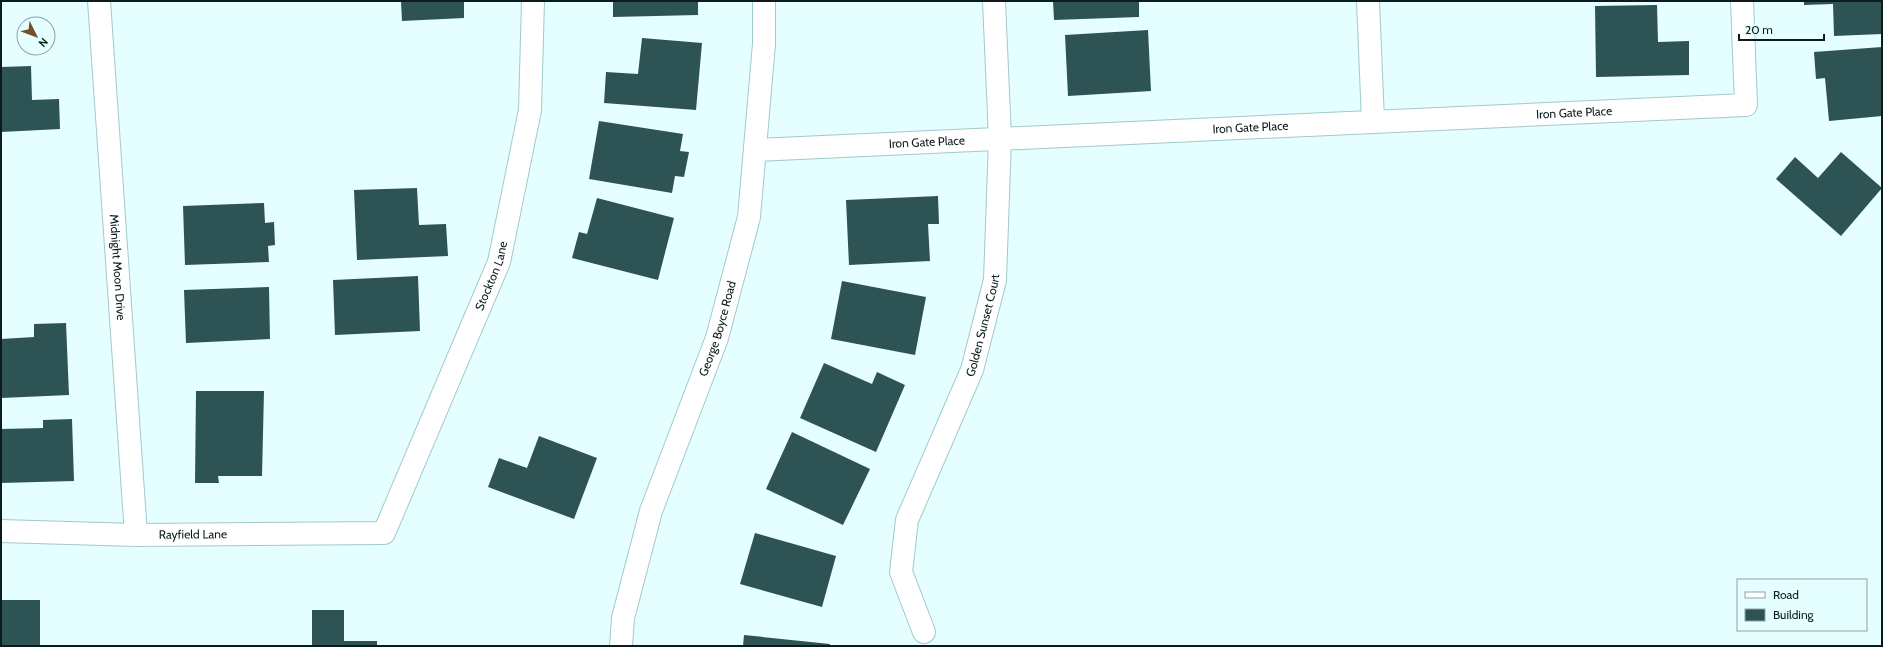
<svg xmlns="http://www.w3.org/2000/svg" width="1883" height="647" font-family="Cabin,sans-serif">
  <rect width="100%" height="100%" fill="#e5feff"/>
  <path fill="#2e5355" d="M401 1H464V18L402 21Z
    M613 1H698V15L613 17Z
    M1053 1H1139V17L1054 20Z
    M1804 1H1882V34L1834 36 1833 4 1804 5Z
    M1657 5 1658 42 1689 41V75L1596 77 1595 6Z
    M1148 30 1151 91 1068 96 1065 35Z
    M642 38 702 43 696 110 604 103 606 72 638 74Z
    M1882 47V116L1829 121 1825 78 1816 79 1814 52Z
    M31 66 32 100 59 99 60 129 1 132V67Z
    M599 121 683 134 680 151 689 152 684 177 675 176 672 193 589 179Z
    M1841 152 1882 188 1841 236 1776 179 1795 157 1818 178Z
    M417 188 419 225 446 224 448 256 357 260 354 190Z
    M938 196 939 224H928L930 261 849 265 846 200Z
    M597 198 674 218 658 280 572 258 579 232 587 234Z
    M264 203 265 223 274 222 275 245 268 246 269 262 185 265 183 206Z
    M418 276 420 331 335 335 333 280Z
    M842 281 926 297 915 355 831 339Z
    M269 287 270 339 186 343 184 290Z
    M66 323 69 395 1 398V339L34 337V324Z
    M824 363 872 384 877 372 905 385 876 452 800 418Z
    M196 391H264L262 476H218L219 483H195Z
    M72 419 74 481 1 483V429L43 428V420Z
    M792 432 870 469 843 525 766 489Z
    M539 436 597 458 574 519 488 487 499 458 527 468Z
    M755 533 836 556 822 607 740 584Z
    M1 600H40V646H1Z
    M312 610H344V641H377V646H312Z
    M744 635 830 644V646H743Z"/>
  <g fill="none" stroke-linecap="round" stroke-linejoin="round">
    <defs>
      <g id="street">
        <path id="s1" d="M99 1 136 535"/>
        <path d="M1368 1 1373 121"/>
        <path id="s2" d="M755 150 1746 105 1742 1"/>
        <path id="s3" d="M1 531 136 535 384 533 499 262 530 110 533 1"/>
        <path id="s4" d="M924 632 901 572 907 520 972 370 995 280 1000 139 994 1"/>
        <path id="s5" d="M621 646 623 618 651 511 717 338 749 217 764 44V1"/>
      </g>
    </defs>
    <use href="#street" stroke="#a1cacc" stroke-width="24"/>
    <use href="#street" stroke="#fff" stroke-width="22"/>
  </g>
  <g text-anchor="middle" stroke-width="4" stroke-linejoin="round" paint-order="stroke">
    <g font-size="12" fill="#0c1c1d" stroke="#e5feff">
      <text dy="4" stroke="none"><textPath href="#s2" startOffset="820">Iron Gate Place</textPath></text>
      <text dy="4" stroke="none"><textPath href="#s2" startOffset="496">Iron Gate Place</textPath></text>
      <text dy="4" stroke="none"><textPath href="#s2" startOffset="172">Iron Gate Place</textPath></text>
      <text dy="4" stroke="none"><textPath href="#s1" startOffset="267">Midnight Moon Drive</textPath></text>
      <text dy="4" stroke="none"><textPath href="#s3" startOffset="662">Stockton Lane</textPath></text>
      <text dy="4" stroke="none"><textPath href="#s4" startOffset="326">Golden Sunset Court</textPath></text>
      <text dy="4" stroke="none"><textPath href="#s5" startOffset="333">George Boyce Road</textPath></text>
      <text dy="4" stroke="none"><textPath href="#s3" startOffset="192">Rayfield Lane</textPath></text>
    </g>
  </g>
  <rect width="1883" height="647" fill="none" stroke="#0c1c1d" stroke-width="4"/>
  <rect x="1737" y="579" width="130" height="52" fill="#e5feff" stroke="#8ea4a5"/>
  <rect x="1745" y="592" width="20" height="6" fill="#ffffff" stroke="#8ea4a5"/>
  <text x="1773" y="599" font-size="12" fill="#0c1c1d">Road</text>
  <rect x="1745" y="609" width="20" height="12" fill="#2e5355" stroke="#8ea4a5"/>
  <text x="1773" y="619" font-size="12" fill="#0c1c1d">Building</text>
  <g transform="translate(36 36) rotate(132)"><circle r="19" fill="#e5feff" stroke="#8ea4a5"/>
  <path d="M0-3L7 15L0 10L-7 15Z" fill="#754f2b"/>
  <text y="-6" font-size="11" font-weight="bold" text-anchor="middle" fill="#0c1c1d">N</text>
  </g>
  <path d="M1739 34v6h85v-6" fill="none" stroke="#0c1c1d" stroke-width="2"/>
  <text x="1745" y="34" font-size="12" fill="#0c1c1d" stroke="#e5feff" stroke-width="3" paint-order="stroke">20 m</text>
</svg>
